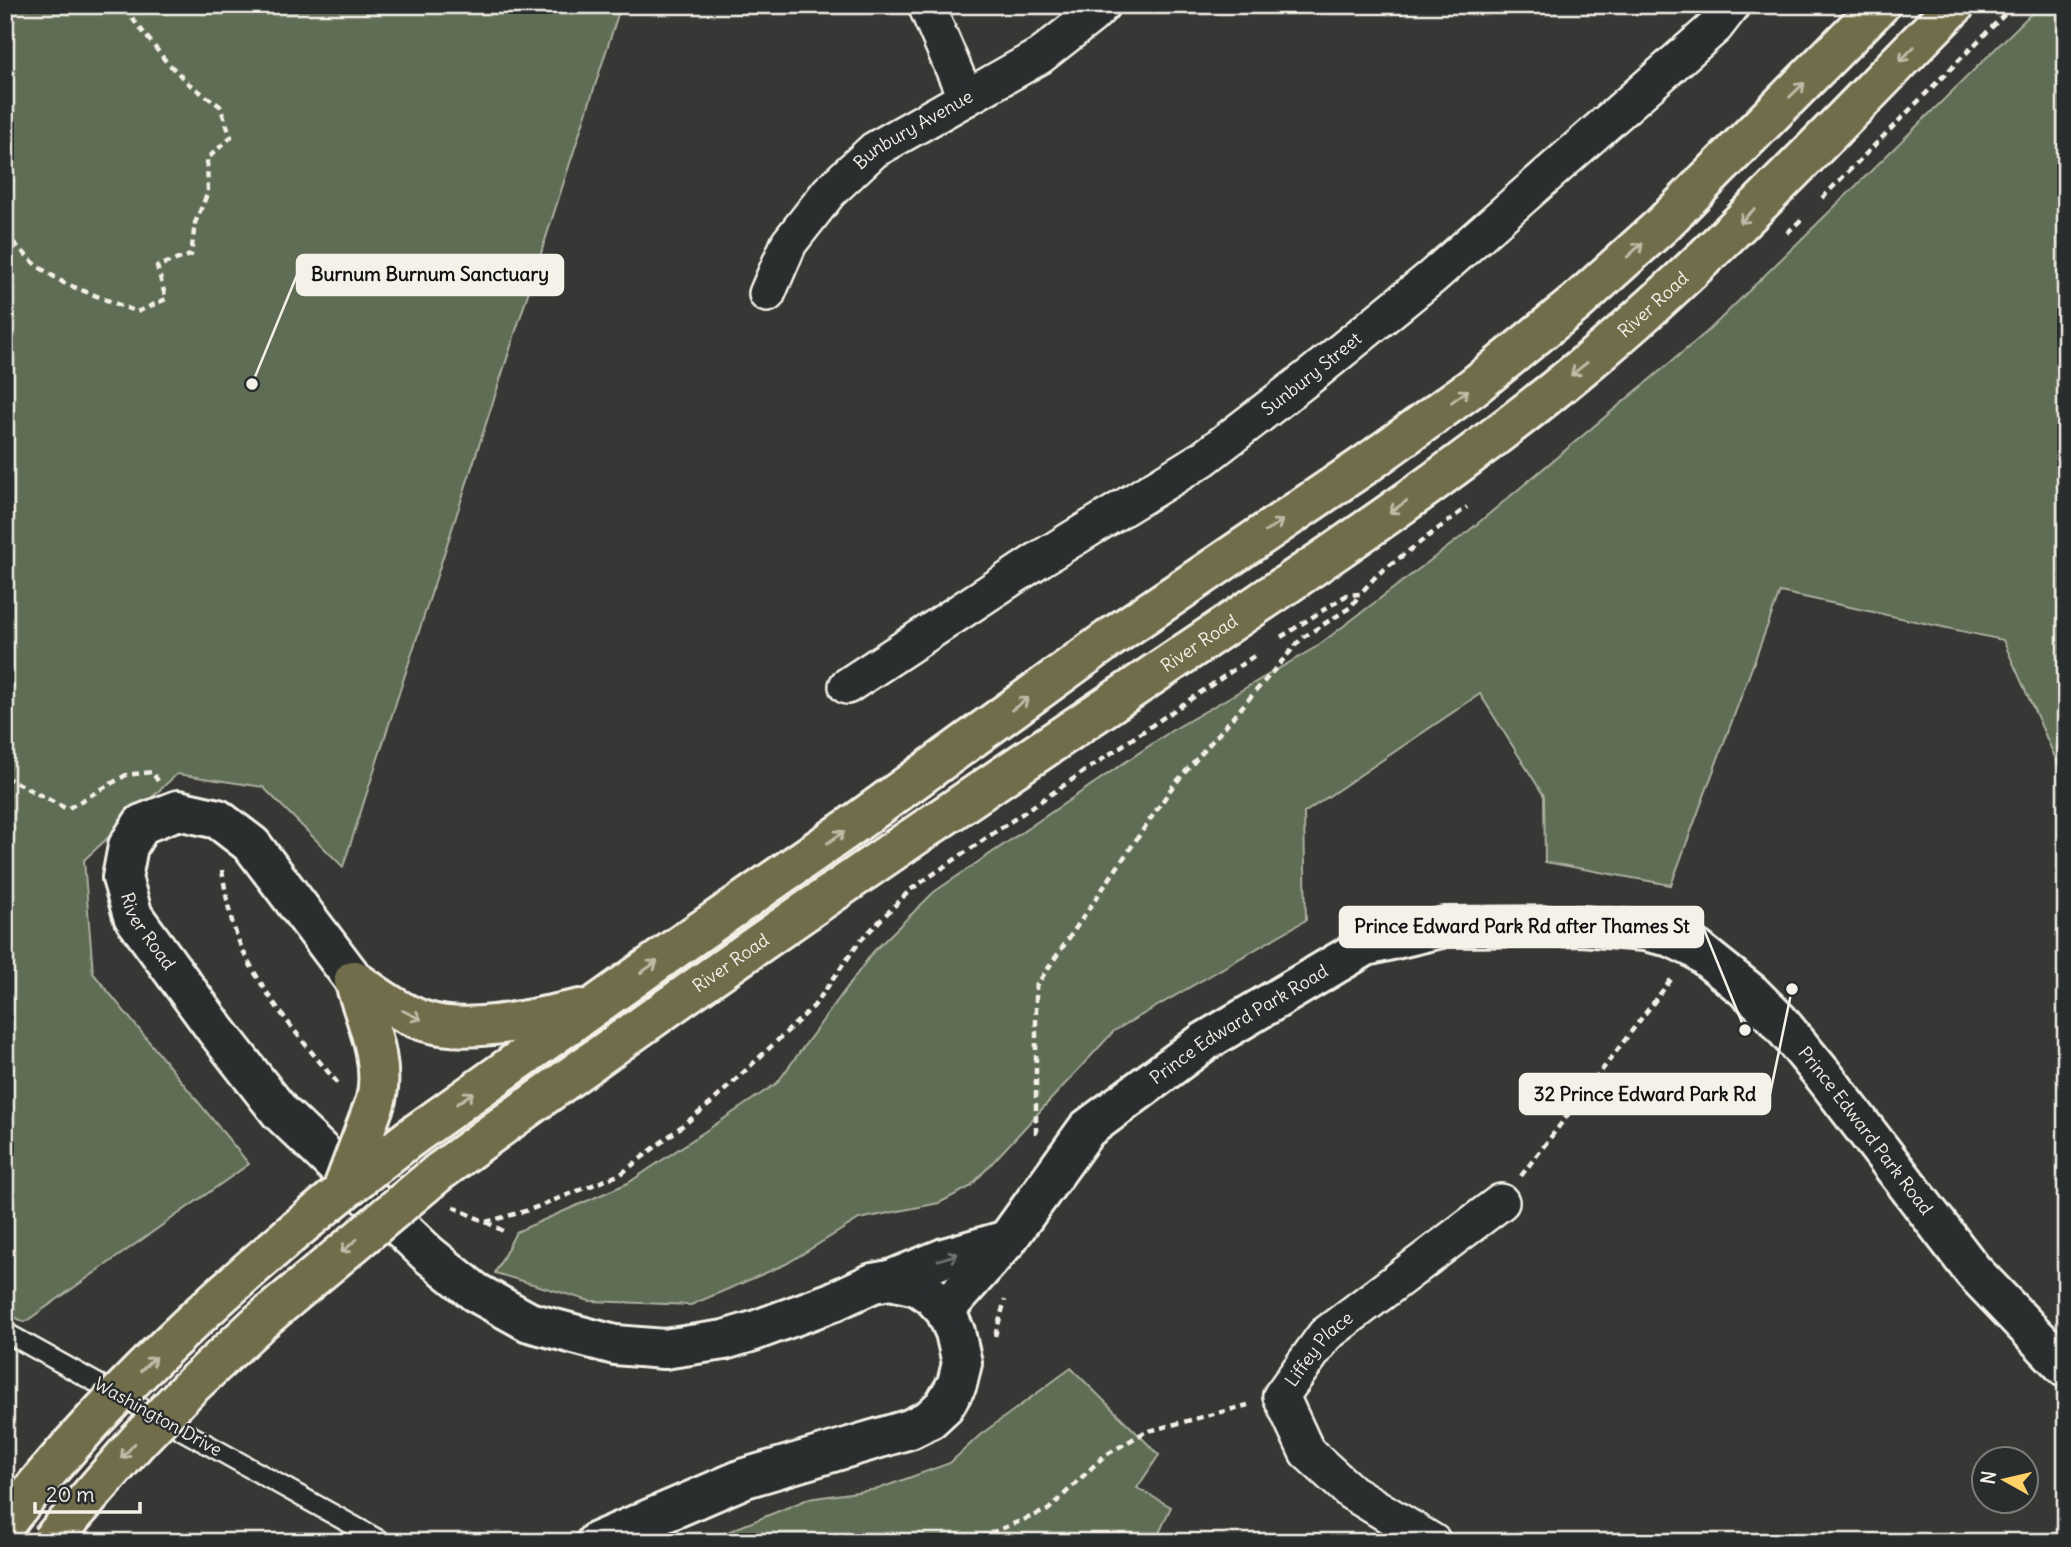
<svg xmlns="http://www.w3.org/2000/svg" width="2071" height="1547" font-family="Delius,sans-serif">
  <rect width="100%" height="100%" fill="#373735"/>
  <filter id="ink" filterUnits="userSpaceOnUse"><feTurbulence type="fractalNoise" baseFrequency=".0143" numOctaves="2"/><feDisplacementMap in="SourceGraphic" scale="14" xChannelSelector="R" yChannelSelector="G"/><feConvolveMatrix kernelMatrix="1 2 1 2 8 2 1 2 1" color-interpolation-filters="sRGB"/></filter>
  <g filter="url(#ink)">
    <path fill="#606d55" stroke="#aaaf9e" stroke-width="2" d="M5 5H621L343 867 263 787 177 774 84 860 93 973 249 1164 25 1322 5 1313Z
      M2040 5H2066V782L2003 640 1780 592 1671 885 1545 862 1544 796 1480 694 1304 813 1306 920 1114 1031 970 1187 939 1203 859 1219 786 1264 691 1305 590 1301 495 1273 516 1232 628 1183 777 1083 873 952 934 892 1171 731 1316 647 1465 534 1709 330Z
      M1071 1368 1159 1455 1137 1488 1171 1507 1155 1542H703L808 1499 878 1489 950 1463 980 1435Z"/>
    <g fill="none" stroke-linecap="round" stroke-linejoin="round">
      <defs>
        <path id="service" d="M5 1332 383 1542"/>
        <g id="minor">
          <path d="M926 5 966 98"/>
          <path id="s1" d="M767 294 789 243 829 192 874 150 1040 56 1091 16 1102 5"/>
          <path id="s2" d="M847 686 1040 559 1204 458 1314 373 1432 277 1715 27 1732 5"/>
          <path id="s3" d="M1433 1542 1351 1492 1307 1452 1281 1396 1325 1335 1501 1202"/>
        </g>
        <g id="tertiary">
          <path id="s4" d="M354 980 252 845 218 819 178 810 142 824 128 846 122 878 133 916 216 1030 280 1112 428 1254 475 1292 529 1322 615 1345 664 1349 724 1340 754 1331 832 1302 873 1283 890 1280 917 1286 932 1296 945 1310 955 1332 962 1363 957 1384 944 1406 930 1419 910 1429 745 1478 596 1542"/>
          <path d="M890 1280 944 1258 1007 1240"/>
          <path id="s5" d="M945 1310 1007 1240 1087 1129 1204 1042 1366 946 1445 927 1582 926 1644 931 1671 937 1696 949 1751 993 1778 1020 1824 1076 1973 1271 2066 1368"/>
        </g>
        <g id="primary">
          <path d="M354 980C376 995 399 1013 424 1021 468 1036 536 1018 580 1009"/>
          <path d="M354 980C365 1017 387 1064 375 1103"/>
          <path d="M410 1138 679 946 850 827 1109 639 1365 465 1473 387 1576 303 1661 226 1880 5"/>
          <path id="s6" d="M439 1172C659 1010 884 856 1111 703 1270 595 1433 491 1581 368 1715 257 1833 128 1955 5"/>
        </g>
      </defs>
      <use href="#service" stroke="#f4f1e8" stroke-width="23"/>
      <use href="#minor" stroke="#f4f1e8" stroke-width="40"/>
      <use href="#tertiary" stroke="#f4f1e8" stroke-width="44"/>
      <use href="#primary" stroke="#f4f1e8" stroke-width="44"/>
      <path stroke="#f4f1e8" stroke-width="4.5" stroke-dasharray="7 5" stroke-linecap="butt" d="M1822 198 2014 5
        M1787 233 1804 217
        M5 234 36 265 64 283 137 312 166 299 157 266 191 255 195 223 208 192 207 159 231 137 220 106 189 84 165 60 122 5
        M1281 637 1347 595 1360 594 1378 574 1467 507
        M5 777 67 809 126 775 152 772 158 781
        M222 870C226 895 230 921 240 944 264 997 303 1042 340 1086
        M1036 1134V986L1173 786 1302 638 1351 607 1359 595
        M1521 1176 1673 977
        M453 1207 486 1222 529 1210 621 1174 710 1104 814 1006 860 941 910 890 1254 656
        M486 1222 505 1232
        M995 1336 1005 1300
        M968 1542 1048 1510 1104 1456 1145 1432 1248 1405"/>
      <use href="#service" stroke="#2a2d2e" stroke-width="18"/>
      <use href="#minor" stroke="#2a2d2e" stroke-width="35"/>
      <use href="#tertiary" stroke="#2a2d2e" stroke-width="38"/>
      <use href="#primary" stroke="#716d4b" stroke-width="38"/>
      <defs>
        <path id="primary-bridge" d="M342 1191 375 1103
          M5 1524C120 1377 263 1252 410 1138
          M50 1542 137 1442 188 1389 260 1322 439 1172"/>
      </defs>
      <use href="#primary-bridge" stroke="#f4f1e8" stroke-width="44" stroke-linecap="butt"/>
      <use href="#primary-bridge" stroke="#716d4b" stroke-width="38"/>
    </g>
    <defs><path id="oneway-shaft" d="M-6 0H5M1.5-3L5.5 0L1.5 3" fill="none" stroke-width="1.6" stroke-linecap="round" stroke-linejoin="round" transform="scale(1.75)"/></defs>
    <g stroke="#c0bca9">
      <use href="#oneway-shaft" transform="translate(1907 54) rotate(134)"/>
      <use href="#oneway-shaft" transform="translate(1797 90) rotate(-44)"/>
      <use href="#oneway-shaft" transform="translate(1747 216) rotate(136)"/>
      <use href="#oneway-shaft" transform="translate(1635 250) rotate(-42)"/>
      <use href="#oneway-shaft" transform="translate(1579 369) rotate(141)"/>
      <use href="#oneway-shaft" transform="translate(1460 396) rotate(-36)"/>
      <use href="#oneway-shaft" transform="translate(1398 507) rotate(145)"/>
      <use href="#oneway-shaft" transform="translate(1274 526) rotate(-34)"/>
      <use href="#oneway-shaft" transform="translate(1020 704) rotate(-36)"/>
      <use href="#oneway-shaft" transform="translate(836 837) rotate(-35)"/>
      <use href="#oneway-shaft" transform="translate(649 967) rotate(-35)"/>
      <use href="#oneway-shaft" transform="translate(412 1015) rotate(26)"/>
      <use href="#oneway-shaft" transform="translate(465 1098) rotate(-36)"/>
      <use href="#oneway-shaft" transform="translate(349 1246) rotate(140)"/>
      <use href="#oneway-shaft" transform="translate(148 1364) rotate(-44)"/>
      <use href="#oneway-shaft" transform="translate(128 1451) rotate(132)"/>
    </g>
    <use stroke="#71726f" href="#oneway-shaft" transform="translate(948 1257) rotate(-18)"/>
  </g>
  <g text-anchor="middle" stroke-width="5" stroke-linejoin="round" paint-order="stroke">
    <g font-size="18" fill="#f4f1e8" stroke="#2a2d2e">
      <text dy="6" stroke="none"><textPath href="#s1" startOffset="226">Bunbury Avenue</textPath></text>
      <text dy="6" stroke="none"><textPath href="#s6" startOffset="1493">River Road</textPath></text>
      <text dy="6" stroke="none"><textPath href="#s2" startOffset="560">Sunbury Street</textPath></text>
      <text dy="6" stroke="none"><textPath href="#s6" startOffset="926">River Road</textPath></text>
      <text dy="6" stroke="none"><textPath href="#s4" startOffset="410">River Road</textPath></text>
      <text dy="6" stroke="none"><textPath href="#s6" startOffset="359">River Road</textPath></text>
      <text dy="6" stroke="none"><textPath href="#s5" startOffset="415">Prince Edward Park Road</textPath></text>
      <text dy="6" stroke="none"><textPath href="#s5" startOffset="1150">Prince Edward Park Road</textPath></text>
      <text dy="6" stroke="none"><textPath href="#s3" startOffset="278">Liffey Place</textPath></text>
      <text transform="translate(158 1417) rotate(29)" y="6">Washington Drive</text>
    </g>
  </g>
  <path fill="none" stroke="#f4f1e8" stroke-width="2.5" d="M252 384L297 275M1745 1030L1703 927M1792 989L1770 1094"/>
  <g fill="#f4f1e8" stroke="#2a2d2e" stroke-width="2.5">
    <circle cx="252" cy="384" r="7"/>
    <circle cx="1745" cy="1030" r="7"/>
    <circle cx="1792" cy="989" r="7"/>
  </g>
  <g fill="#f4f1e8" stroke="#f4f1e8" stroke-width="2.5">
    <rect x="297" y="255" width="266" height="40" rx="7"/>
    <rect x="1340" y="907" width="363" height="40" rx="7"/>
    <rect x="1520" y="1074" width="250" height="40" rx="7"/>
  </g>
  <g font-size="19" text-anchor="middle" font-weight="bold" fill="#111">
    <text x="430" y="281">Burnum Burnum Sanctuary</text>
    <text x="1522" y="933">Prince Edward Park Rd after Thames St</text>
    <text x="1645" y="1101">32 Prince Edward Park Rd</text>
  </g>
  <rect width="2071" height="1547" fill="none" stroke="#2a2d2e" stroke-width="28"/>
  <rect x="14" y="14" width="2043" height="1519" fill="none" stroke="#f4f1e8" stroke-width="2.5" filter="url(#ink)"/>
  <g transform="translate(2005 1480) rotate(278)"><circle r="33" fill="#2a2d2e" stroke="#7b7b78" stroke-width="2"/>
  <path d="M0-5L12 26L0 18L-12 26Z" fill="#ffd166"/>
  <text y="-10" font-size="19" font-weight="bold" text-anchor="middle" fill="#f4f1e8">N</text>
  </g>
  <path d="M35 1502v10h105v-10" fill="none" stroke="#f4f1e8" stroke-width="3.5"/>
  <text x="46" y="1502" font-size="21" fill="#f4f1e8" stroke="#2a2d2e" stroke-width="5" paint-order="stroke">20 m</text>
</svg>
